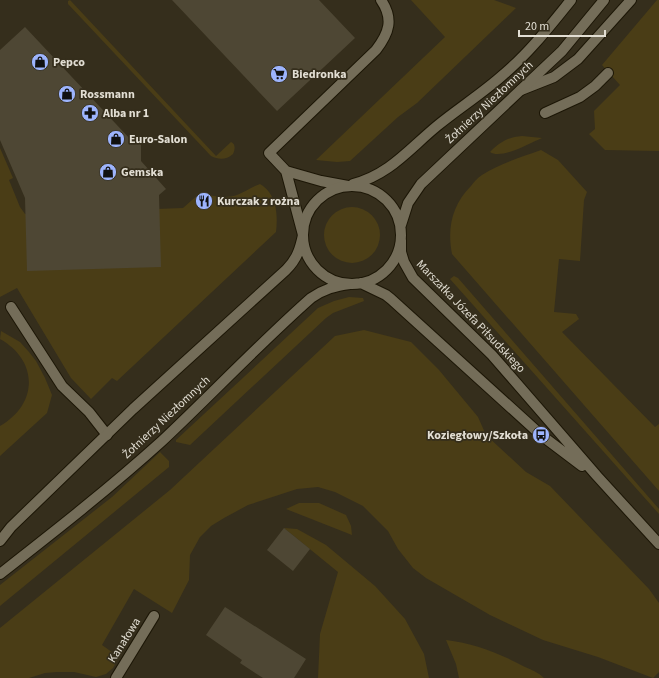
<svg xmlns="http://www.w3.org/2000/svg" width="659" height="678" font-family="'Source Sans 3',sans-serif">
  <rect width="100%" height="100%" fill="#352e1c"/>
  <path fill="#4a3d16" d="M70 0 216 156 231 142C236 144 235 150 233 154 226 160 219 160 211 156L68 4V1Z
    M411 0H494L516 8 417 103 398 117 350 161 337 162 316 160 445 37Z
    M657 0H659V151L605 150 589 134 595 129 594 111 620 85 602 65Z
    M522 136 542 138C530 143 501 160 490 152 500 142 508 137 522 136Z
    M0 148 13 178 9 180 20 207 25 214 183 208 200 193C213 196 224 199 237 195 245 192 251 187 260 184 277 194 278 215 276 232L117 381 112 378 91 399 71 378 17 288 0 297Z
    M541 150 558 160 587 192 584 200 580 261 559 259 554 312 576 314 579 319 562 332 655 427 659 424V491L452 254C447 228 452 205 471 186 474 182 477 178 482 175 500 164 521 157 541 150Z
    M324 235a28 28 0 1 1 56 0a28 28 0 1 1-56 0Z
    M454 276 458 278 659 509V514L450 279Z
    M349 297 363 298 364 301 333 313 326 318 190 445 176 442V440L318 308 334 301Z
    M364 330 411 342 439 370 478 417 486 435 526 472 550 486 649 589 659 603V672L653 678 598 657 543 640 490 615 426 578 413 568 398 549 388 531 363 506 335 492 318 487 297 489 248 505 224 518 211 526 200 537 190 555 189 580 172 613 134 589 102 645 116 655 117 661 113 668 106 674 96 677 74 672H57L45 673 29 678H0V628L170 490 335 336Z
    M1 331 20 342 29 352 36 361 45 378 52 395 47 413 0 456V426C38 404 39 361 0 339Z
    M160 452 169 461V467L0 606V585L112 497Z
    M299 503H319L346 515 351 526 352 535 286 509Z
    M284 528 297 529 326 545 375 586 405 619 424 654 429 678H318L320 634 338 572Z
    M446 640C474 643 501 654 525 667 532 670 539 673 544 678H459L456 664Z"/>
  <path fill="#4e4734" d="M172 0H319L355 38 277 111Z
    M25 27 131 140H141V161L166 189 159 195 161 267 27 271 25 198 0 140V50Z
    M284 528 310 549 293 571 267 550Z
    M225 607 306 659 294 678H263L240 663 242 660 206 635Z"/>
  <g fill="none" stroke-linecap="round" stroke-linejoin="round">
    <defs>
      <path id="service" d="M521 90 554 77 578 59 631 0
        M545 113 580 97 595 86 608 73
        M286 171 303 235
        M348 186 321 181 286 171 269 153 376 50C389 33 394 19 381 0
        M11 307 62 386 89 412 107 435"/>
      <path id="minor" d="M116 678 154 616"/>
      <path id="tertiary" d="M353 184C389 175 409 149 437 126 459 108 483 93 504 74 529 53 550 26 571 0
        M303 235a49 49 0 1 1 98 0a49 49 0 1 1-98 0Z
        M401 225 408 203 421 184 562 51 604 0
        M401 240V252L404 262 413 278 492 355 597 476 659 544
        M361 283 386 295 391 299 541 435 582 466
        M0 541 11 527 133 409 286 270C297 259 300 249 303 235
        M0 574C55 531 110 488 162 441 212 394 259 344 311 298 324 289 335 286 350 284"/>
    </defs>
    <use href="#service" stroke="#1c1606" stroke-width="12"/>
    <use href="#minor" stroke="#1c1606" stroke-width="12"/>
    <use href="#tertiary" stroke="#1c1606" stroke-width="12"/>
    <use href="#service" stroke="#746d59" stroke-width="10"/>
    <use href="#minor" stroke="#746d59" stroke-width="10"/>
    <use href="#tertiary" stroke="#746d59" stroke-width="10"/>
  </g>
  <defs>
    <symbol id="shop-disc" viewBox="-11 -11 22 22"><circle r="9.5" fill="#9db4fd" stroke="#352e1c"/><path d="M-5-2.5h2.3a2.7 3.5 0 0 1 5.4 0H5L5.5 6h-11ZM-1.5-2.5h3a1.5 2.3 0 0 0-3 0Z" fill="#111"/></symbol>
    <symbol id="supermarket-disc" viewBox="-11 -11 22 22"><circle r="9.5" fill="#9db4fd" stroke="#352e1c"/><path d="M-6-5.5h2.5l.6 2H6L4.5 2H-2.5L-4.4-4H-6ZM-1.5 3.2a1.3 1.3 0 1 0 .1 0ZM3 3.2a1.3 1.3 0 1 0 .1 0Z" fill="#111"/></symbol>
    <symbol id="pharmacy-disc" viewBox="-11 -11 22 22"><circle r="9.5" fill="#9db4fd" stroke="#352e1c"/><path d="M-2-6h4v4h4v4h-4v4h-4v-4h-4v-4h4Z" fill="#111"/></symbol>
    <symbol id="restaurant-disc" viewBox="-11 -11 22 22"><circle r="9.5" fill="#9db4fd" stroke="#352e1c"/><path d="M-5-6h1v4h1v-4h1v4h1v-4h1v5L-1.5 .5V6h-2V.5L-5-1ZM5-6V6H3V1.5H1.5Q1.5-4 5-6Z" fill="#111"/></symbol>
    <symbol id="bus-disc" viewBox="-11 -11 22 22"><circle r="9.5" fill="#9db4fd" stroke="#352e1c"/><path d="M-5-6H5V4H4V6H2V4H-2V6H-4V4H-5ZM-3.5-4V0h7V-4ZM-3.5 1.2v1.5H-2V1.2ZM2 1.2v1.5H3.5V1.2Z" fill="#111"/></symbol>
  </defs>
  <g fill-rule="evenodd">
    <use href="#shop-disc" x="30" y="52" width="20" height="20"/>
    <use href="#supermarket-disc" x="269" y="64" width="20" height="20"/>
    <use href="#shop-disc" x="57" y="84" width="20" height="20"/>
    <use href="#pharmacy-disc" x="80" y="103" width="20" height="20"/>
    <use href="#shop-disc" x="106" y="129" width="20" height="20"/>
    <use href="#shop-disc" x="98" y="162" width="20" height="20"/>
    <use href="#restaurant-disc" x="194" y="191" width="20" height="20"/>
    <use href="#bus-disc" x="531" y="425" width="20" height="20"/>
  </g>
  <g text-anchor="middle" stroke-width="3.5" stroke-linejoin="round" paint-order="stroke">
    <g font-size="12" font-weight="bold" fill="#e2ded3" stroke="#352e1c" text-anchor="start">
      <text x="53" y="66">Pepco</text>
      <text x="292" y="78">Biedronka</text>
      <text x="80" y="98">Rossmann</text>
      <text x="103" y="117">Alba nr 1</text>
      <text x="129" y="143">Euro-Salon</text>
      <text x="121" y="176">Gemska</text>
      <text x="217" y="205">Kurczak z rożna</text>
      <text x="528" y="439" text-anchor="end">Koziegłowy/Szkoła</text>
    </g>
    <g font-size="12" fill="#e2ded3" stroke="#352e1c">
      <text transform="translate(489 102) rotate(-43)" y="4">Żołnierzy Niezłomnych</text>
      <text transform="translate(471 316) rotate(46)" y="4">Marszałka Józefa Piłsudskiego</text>
      <text transform="translate(166 417) rotate(-43)" y="4">Żołnierzy Niezłomnych</text>
      <text transform="translate(124 640) rotate(-58)" y="4">Kanałowa</text>
    </g>
  </g>
  <path d="M519 30v6h86v-6" fill="none" stroke="#e2ded3" stroke-width="2"/>
  <text x="525" y="30" font-size="12" fill="#e2ded3" stroke="#352e1c" stroke-width="3" paint-order="stroke">20 m</text>
</svg>
